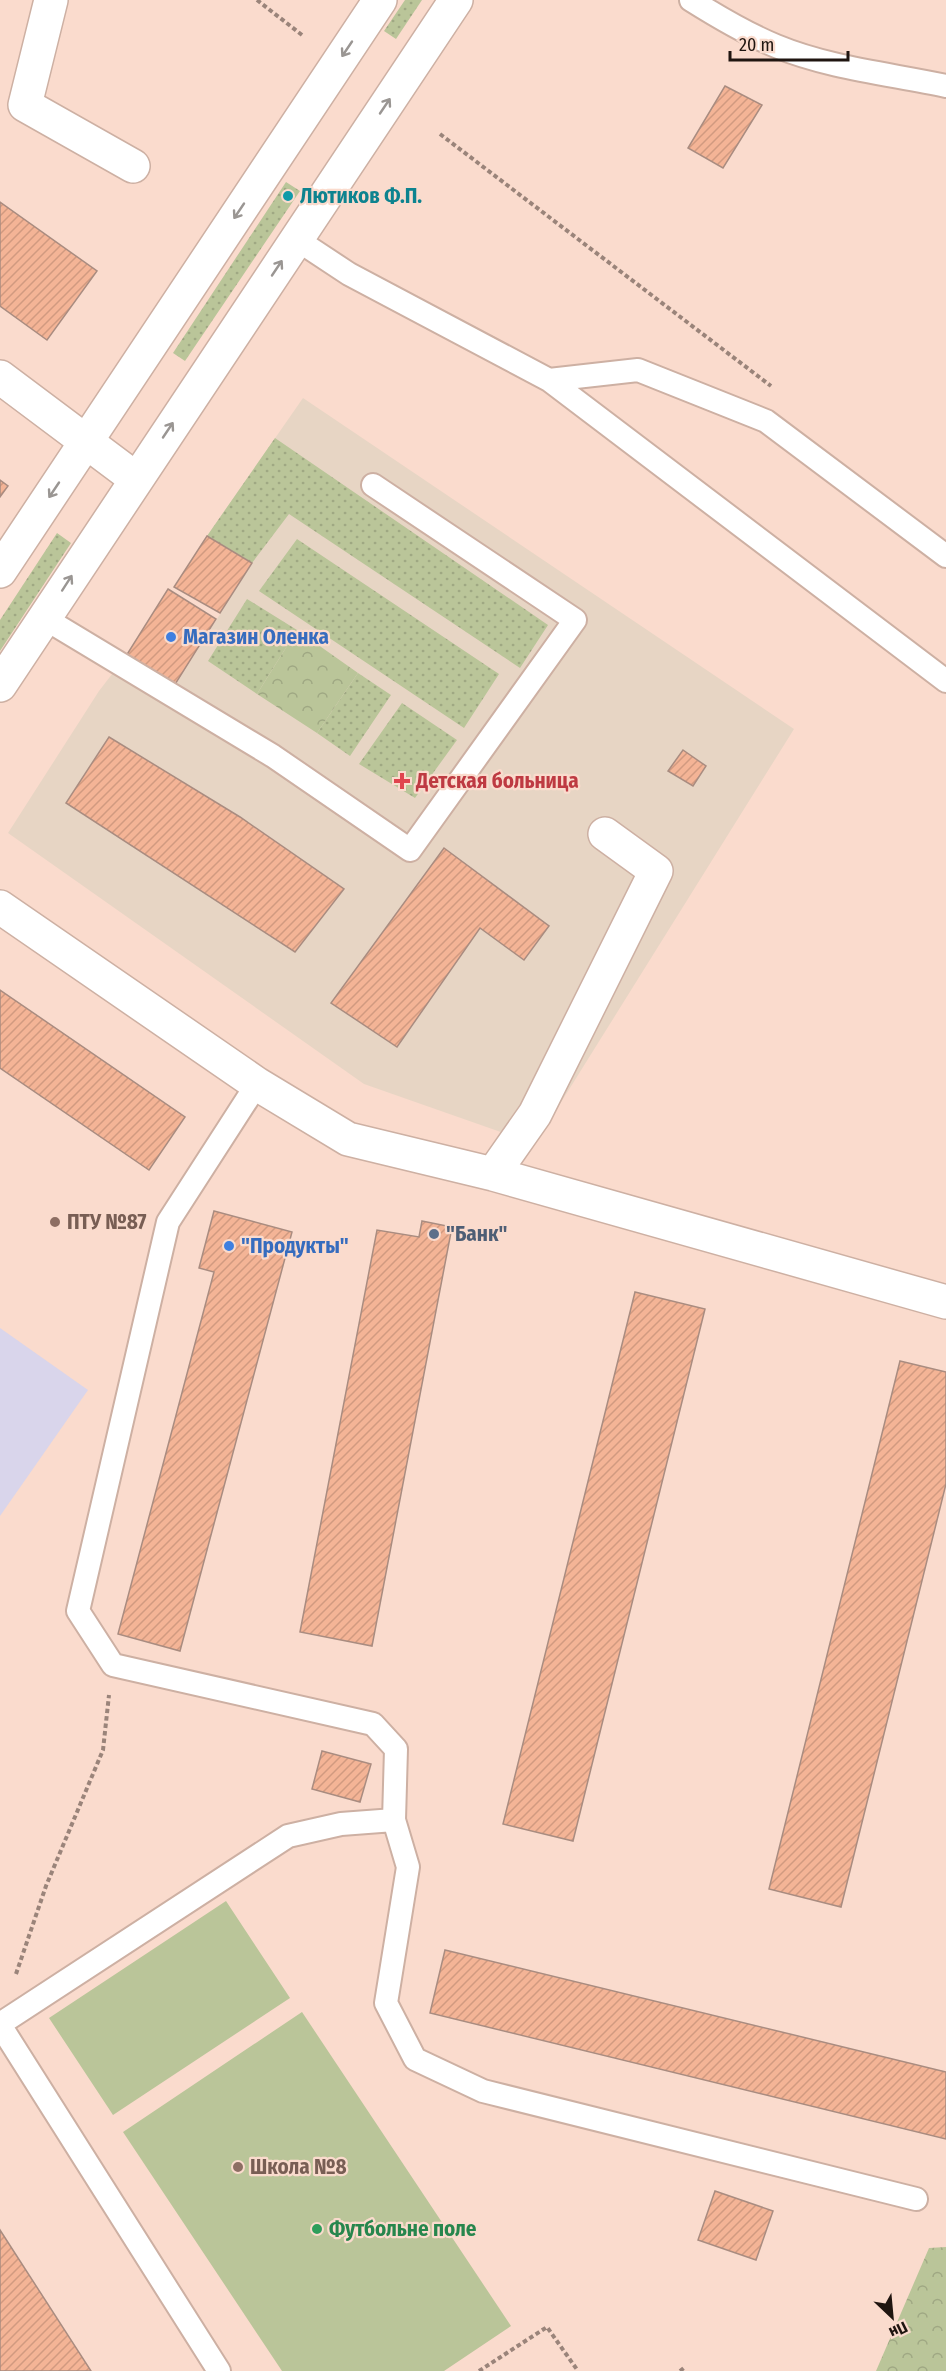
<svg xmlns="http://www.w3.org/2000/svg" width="946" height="2371" font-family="'Fira Sans Condensed',sans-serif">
  <defs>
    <pattern id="grass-dots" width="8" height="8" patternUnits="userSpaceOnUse" patternTransform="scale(1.5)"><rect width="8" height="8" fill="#bac599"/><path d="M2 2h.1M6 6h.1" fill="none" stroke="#9fa883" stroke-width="1.8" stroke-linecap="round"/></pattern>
    <pattern id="park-crowns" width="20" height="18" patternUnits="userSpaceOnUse" patternTransform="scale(1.5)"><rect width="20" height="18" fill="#bac599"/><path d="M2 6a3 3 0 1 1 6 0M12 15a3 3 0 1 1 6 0" fill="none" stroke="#9fa883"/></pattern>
    <pattern id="building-hatch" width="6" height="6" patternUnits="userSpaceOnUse" patternTransform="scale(1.5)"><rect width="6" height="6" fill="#f4b496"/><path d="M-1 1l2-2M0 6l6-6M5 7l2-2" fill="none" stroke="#d19a80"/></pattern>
  </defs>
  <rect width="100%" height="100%" fill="#fadbcd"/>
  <path fill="#d9d5eb" d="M0 1328 88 1390 0 1516Z"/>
  <path fill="#e7d5c4" d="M303 398 794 729 535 1144 364 1084 8 833 99 691 126 656 175 686 252 563 207 536Z"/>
  <path fill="url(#grass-dots)" d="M405 0H422L396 39 384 31Z
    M286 182 300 191 185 361 173 353Z
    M275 438 548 625 520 668 289 514 252 563 207 536Z
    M57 533 71 543 0 651V620Z
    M297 539 499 674 464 728 259 591Z
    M247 599 297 630 257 694 208 661Z
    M358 673 391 695 350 756 317 733Z
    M402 703 457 740 415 798 359 764Z"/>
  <path fill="url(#park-crowns)" d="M297 630 358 673 317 733 257 694Z
    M946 2247V2371H876L929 2248Z"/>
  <path fill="#bac599" d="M226 1901 290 1998 113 2115 49 2018Z
    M302 2012 511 2326 444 2371H282L123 2132Z"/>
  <path fill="url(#building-hatch)" stroke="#a98c80" stroke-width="1.5" d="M725 86 762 105 723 168 688 148Z
    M0 202 97 271 47 340 0 306Z
    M0 480 8 486 0 497Z
    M207 536 252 563 220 613 174 587Z
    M168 589 216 619 174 686 126 656Z
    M109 737 240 817 344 889 295 952 66 803Z
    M683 750 706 766 693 786 668 771Z
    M444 848 549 926 524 960 480 928 397 1047 331 1003Z
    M0 990 185 1117 149 1170 0 1068Z
    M214 1211 292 1232 180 1651 118 1634 214 1272 199 1268Z
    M422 1221 452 1227 372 1646 300 1632 377 1230 419 1237Z
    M635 1292 705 1309 573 1841 503 1824Z
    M900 1361 946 1372V1484L841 1907 769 1889Z
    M322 1751 371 1764 360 1802 312 1789Z
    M445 1950 946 2072V2139L430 2013Z
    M715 2191 773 2211 756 2260 698 2240Z
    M0 2230 91 2371H0Z"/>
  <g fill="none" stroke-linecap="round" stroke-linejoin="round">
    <defs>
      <path id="service" d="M691 0C718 17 747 34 776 46 829 68 890 74 946 86
        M296 239 349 274 549 380 946 681
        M549 380 638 370 766 421 946 556
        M44 618 273 756 410 850 575 620 373 485
        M257 1084 168 1222 78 1611 113 1665 373 1724 396 1749 394 1820
        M0 2024 288 1836 341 1824 394 1820 408 1867 386 2003 415 2059 483 2091 916 2199
        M0 2025 219 2371"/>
      <path id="minor" d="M51 0 25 105 133 166
        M0 377 136 479
        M0 907 257 1084 348 1139 493 1174 946 1302
        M493 1174 535 1114 656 871 605 834"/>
      <path id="tertiary" d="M0 571 380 0
        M0 685 456 0"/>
    </defs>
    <use href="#service" stroke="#cdb0a3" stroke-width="26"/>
    <use href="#minor" stroke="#cdb0a3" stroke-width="36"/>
    <use href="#tertiary" stroke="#cdb0a3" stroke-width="36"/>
    <path stroke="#9a847a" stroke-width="4" stroke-dasharray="4.5 3" stroke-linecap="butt" d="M257 0 302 35
      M440 134 771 386
      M16 1974 46 1886 103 1750 109 1695
      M479 2371 547 2327 578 2371
      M680 2371 685 2367"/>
    <use href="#service" stroke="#fff" stroke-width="22"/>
    <use href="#minor" stroke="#fff" stroke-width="33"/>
    <use href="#tertiary" stroke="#fff" stroke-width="33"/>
  </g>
  <defs><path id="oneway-shaft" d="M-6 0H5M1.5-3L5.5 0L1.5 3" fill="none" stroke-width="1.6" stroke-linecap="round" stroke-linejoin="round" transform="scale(1.5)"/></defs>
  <g stroke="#9a9693">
    <use href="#oneway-shaft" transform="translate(347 49) rotate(124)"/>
    <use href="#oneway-shaft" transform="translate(385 106) rotate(-56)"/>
    <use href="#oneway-shaft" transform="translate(239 211) rotate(124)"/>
    <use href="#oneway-shaft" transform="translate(277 268) rotate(-56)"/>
    <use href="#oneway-shaft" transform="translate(168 430) rotate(-56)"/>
    <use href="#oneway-shaft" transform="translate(54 490) rotate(124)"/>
    <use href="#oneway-shaft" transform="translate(67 583) rotate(-57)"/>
  </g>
  <circle fill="#0f9aa8" stroke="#fadbcd" stroke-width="2" cx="288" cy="196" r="6"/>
  <g fill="#3f7fe0" stroke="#fadbcd" stroke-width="2">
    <circle cx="171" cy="637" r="6"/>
    <circle cx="229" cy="1246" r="6"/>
  </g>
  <path fill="#e0444e" stroke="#fadbcd" stroke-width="2" d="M399 772h6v6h6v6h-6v6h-6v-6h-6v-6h6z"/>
  <g fill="#8d6e63" stroke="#fadbcd" stroke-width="2">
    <circle cx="55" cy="1222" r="6"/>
    <circle cx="238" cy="2167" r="6"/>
  </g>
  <circle fill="#5c6f8a" stroke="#fadbcd" stroke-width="2" cx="434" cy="1234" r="6"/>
  <circle fill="#2e9e5b" stroke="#fadbcd" stroke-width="2" cx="317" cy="2229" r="6"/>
  <g text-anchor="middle" stroke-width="4.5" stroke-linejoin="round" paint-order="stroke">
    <g font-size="21" font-weight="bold" fill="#0d838f" stroke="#fadbcd" text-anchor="start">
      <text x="300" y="203">Лютиков Ф.П.</text>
    </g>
    <g font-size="21" font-weight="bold" fill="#366cbe" stroke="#fadbcd" text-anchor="start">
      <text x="183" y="644">Магазин Оленка</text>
      <text x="241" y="1253">"Продукты"</text>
    </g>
    <g font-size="21" font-weight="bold" fill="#be3a42" stroke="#fadbcd" text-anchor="start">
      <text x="416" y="788">Детская больница</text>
    </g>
    <g font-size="21" font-weight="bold" fill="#785e54" stroke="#fadbcd" text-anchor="start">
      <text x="67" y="1229">ПТУ №87</text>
      <text x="250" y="2174">Школа №8</text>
    </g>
    <g font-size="21" font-weight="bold" fill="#4e5e75" stroke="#fadbcd" text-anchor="start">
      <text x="446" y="1241">"Банк"</text>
    </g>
    <g font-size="21" font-weight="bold" fill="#27864d" stroke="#fadbcd" text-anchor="start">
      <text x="329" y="2236">Футбольне поле</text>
    </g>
  </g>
  <g transform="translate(892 2317) rotate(154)" stroke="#fadbcd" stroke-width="4.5" paint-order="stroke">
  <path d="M0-4.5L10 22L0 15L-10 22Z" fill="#1f1510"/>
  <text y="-9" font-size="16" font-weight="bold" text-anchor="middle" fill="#1f1510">Пн</text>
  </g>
  <path d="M730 51v9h118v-9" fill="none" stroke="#1f1510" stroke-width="3"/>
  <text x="739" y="51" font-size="18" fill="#1f1510" stroke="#fadbcd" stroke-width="4.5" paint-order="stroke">20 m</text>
</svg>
